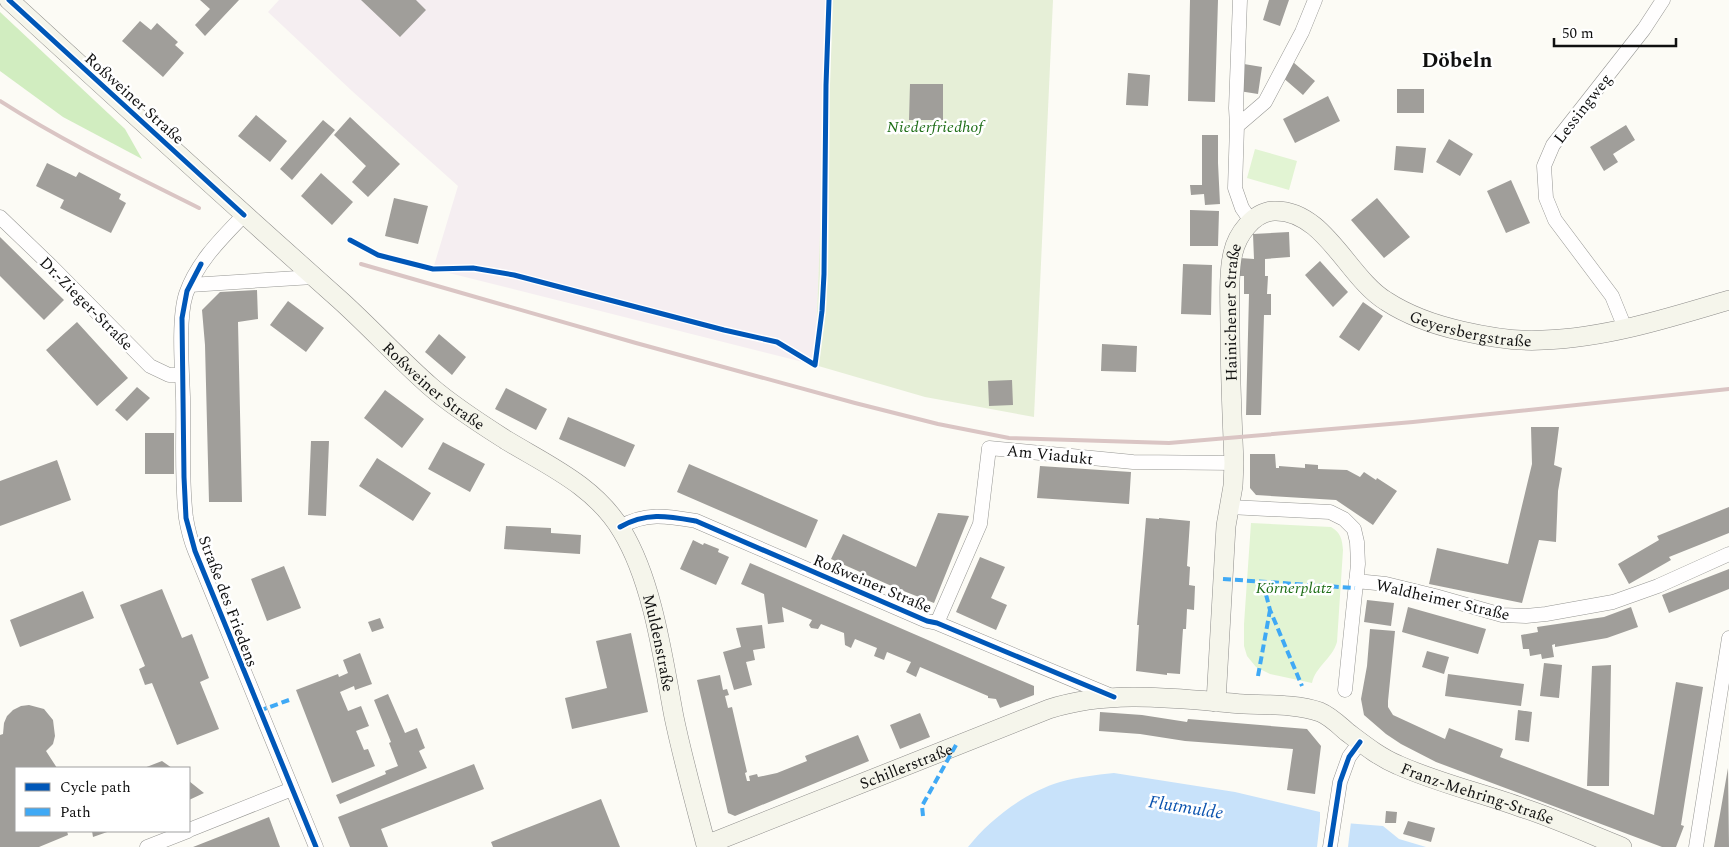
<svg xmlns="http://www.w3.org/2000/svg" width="1729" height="847" font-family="Spectral,serif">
  <rect width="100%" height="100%" fill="#fcfbf5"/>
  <path fill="#f5eef1" d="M279 0H829L815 365 433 269 458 186 352 91 268 12Z"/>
  <path fill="#e2f4d3" d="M1255 149 1297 161 1289 190 1247 178Z
    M1251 523 1331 527C1341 533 1342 539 1343 550L1337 642C1332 659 1316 666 1312 683L1270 674 1256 667 1247 656 1244 646V624Z"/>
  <path fill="#d1edc0" d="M0 12 125 129 142 159 63 117 0 71Z"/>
  <path fill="#e6efd7" d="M829 0H1053L1034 417 925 397 815 365Z"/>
  <path fill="#c8e2fa" d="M1114 773 1235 792 1320 812V821L1383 826 1399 839 1426 847H968C990 819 1026 792 1060 782 1077 777 1095 775 1114 773Z"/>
  <path fill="#fcfbf5" d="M1321 812 1323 813 1322 819 1351 822 1348 847H1317Z"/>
  <path fill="#a09e9a" d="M200 0H239L205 36 195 25 210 9Z
    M361 0H416L426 10 400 37Z
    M1190 0H1218L1215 102 1188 101Z
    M1269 0H1289L1280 26 1263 20Z
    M140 21 151 30 157 23 178 42 175 45 184 53 163 77 122 41Z
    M1293 62 1315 81 1303 95 1281 76Z
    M1244 64 1262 67 1258 94 1239 91Z
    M1128 73 1150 75 1148 106 1126 105Z
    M910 84H943V120H909Z
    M1397 89H1424V113H1397Z
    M1328 96 1340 121 1295 143 1283 119Z
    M256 115 287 141 270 162 238 136Z
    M350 117 400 164 368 197 352 182 366 166 334 135Z
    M323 120 335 130 292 180 280 169Z
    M1626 125 1635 140 1613 154 1618 162 1604 171 1590 147Z
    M1202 135H1218V163L1220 204 1205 205 1204 194 1191 195 1190 185H1202Z
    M1449 139 1473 154 1460 176 1436 162Z
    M1396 146 1426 148 1423 173 1394 170Z
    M47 163 76 177 79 172 121 194 119 199 126 203 111 233 60 208 64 200 36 186Z
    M321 173 353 202 332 225 301 196Z
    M1511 180 1530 223 1506 233 1487 191Z
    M394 198 428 206 418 244 385 236Z
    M1377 198 1410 237 1384 258 1351 220Z
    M1190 210 1219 211 1218 246H1190Z
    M1289 232 1290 257 1265 259V276H1268L1267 294H1271V315H1264L1261 415H1246L1249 294H1244V276H1240V258L1254 259 1253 234Z
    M0 237 64 300 44 320 0 276Z
    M1320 261 1348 292 1333 307 1305 275Z
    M1183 264 1212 265 1211 315 1181 314Z
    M257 290 258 319 238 322 242 502H209L205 345 202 310 220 292Z
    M288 301 324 328 306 352 270 325Z
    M1363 302 1383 316 1359 351 1339 337Z
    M77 322 128 378 97 406 46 350Z
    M439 334 466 357 452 375 425 352Z
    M1102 344 1137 346 1136 372 1101 371Z
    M1012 380 1013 405 989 406 988 381Z
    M137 387 150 398 127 421 115 410Z
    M506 388 547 409 536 430 495 409Z
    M385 390 424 419 402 448 364 418Z
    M568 417 635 445 625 467 559 439Z
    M1531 427H1559L1554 465 1562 468 1558 491 1556 542 1539 540 1522 603 1429 584 1437 548 1508 564 1532 464Z
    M145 433H174V474H145Z
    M311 441H329L326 516 308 515Z
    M443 442 485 464 470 492 428 469Z
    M1250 454H1275L1276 468H1279V466L1305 468V464L1318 465V469L1347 470 1360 477 1364 472 1376 480 1377 478 1397 491 1373 525 1336 500 1256 495 1250 488Z
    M377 458 431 493 413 521 359 486Z
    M57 460 71 500 0 526V481Z
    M689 464 818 520 806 548 677 492Z
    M1040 466 1131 472 1129 504 1037 498Z
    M1729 507V533L1669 557 1671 560 1629 584 1618 564 1659 540 1657 536Z
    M938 513 969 516 934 603 896 588 831 559 843 534 916 567Z
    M1146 518 1159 519V518L1190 521 1187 566 1190 567 1189 585 1195 586 1194 610 1187 609 1186 629H1183L1180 674 1167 673V675L1136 671 1139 625H1137Z
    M506 526 551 528V533L581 535 580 554 504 549Z
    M693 540 703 545 704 543 719 549 718 552 729 557 716 585 680 569Z
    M980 557 1005 567 991 598 1007 605 996 630 956 612Z
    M750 563 1034 686V695L1000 708 996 699 988 698V696L920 667 916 677 906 672 911 662 887 652 884 660 874 656 877 648 855 639 851 648 845 645 844 633 821 624 818 629 811 628 809 625 812 620 782 607 784 622 768 624 764 594 741 584Z
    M284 566 301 608 267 621 251 579Z
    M1729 569V589L1669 613 1662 595Z
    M162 589 182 638 192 634 209 678 200 682 219 729 177 745 152 683 145 685 139 669 145 666 120 605Z
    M83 591 94 618 20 647 10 620Z
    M1367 600 1394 603 1391 626 1364 622Z
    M1408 607 1486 629 1478 654 1402 632Z
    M1631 607 1638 627 1607 638 1555 647V644L1552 645 1554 657 1542 659 1541 654 1530 656 1529 649H1523L1521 635 1538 632 1537 627 1604 617Z
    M380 618 384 628 372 632 368 622Z
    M762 625 765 648 753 650 755 660 746 662 752 685 734 690 723 652 741 647 736 628Z
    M1370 629 1395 631 1388 701V707L1393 715 1445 739 1449 728 1503 749 1500 757 1654 815 1676 682 1703 687 1681 825 1684 826 1676 847H1662L1436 762 1401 744 1386 734 1364 715 1361 699 1367 666Z
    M631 633 648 712 572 729 565 698 607 688 596 641Z
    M1427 651 1449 657 1444 674 1422 667Z
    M360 653 372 684 355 690 354 686 340 692 348 711 361 706 369 726 356 731 364 750 368 749 375 766 332 783 296 690 338 674 339 677 348 673 343 660Z
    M1544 663 1562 665 1559 698 1540 696Z
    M1611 665 1609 786H1587L1592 666Z
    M1448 674 1524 684 1521 706 1445 696Z
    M720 675 723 690 727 689 729 695 725 696 728 708 732 707 747 772 745 773 747 781H750L749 776 757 774 758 777 777 773 807 761 805 756 858 735 869 761 735 816 728 813 697 680Z
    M388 694 405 733 417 728 425 748 419 751 427 768 340 804 336 795 386 774 385 771 398 766 389 743 391 742 374 700Z
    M29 705 44 709 53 720 55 736 53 744 46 751 57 768H16V831H67L68 835 39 847H0V735L3 734 4 723 7 716 13 710 21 706Z
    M1518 710 1532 712 1529 742 1515 740Z
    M1100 712 1142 715 1187 722 1188 719 1307 729 1321 746 1315 794 1287 790 1293 749 1185 741 1140 734 1099 731Z
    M920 713 930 737 900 749 890 725Z
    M162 761 172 768H144Z
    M474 764 484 789 381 829 388 847H350L338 817Z
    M1728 768 1729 847H1714L1720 814Z
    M189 781 204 793 189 800Z
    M601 799 620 847H493L491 842Z
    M1386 811 1397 812 1396 823H1385Z
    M269 817 280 847H193Z
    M1408 821 1435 828 1431 842 1403 834Z
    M92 831H110L93 837Z"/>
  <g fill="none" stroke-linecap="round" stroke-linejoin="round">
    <defs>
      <path id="minor" d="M1240 0 1236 108 1237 126 1235 188 1242 208 1251 221
        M1237 126 1265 102 1302 32 1315 0
        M244 215C221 239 197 262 186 294 178 319 182 369 183 397 184 437 181 478 186 518 188 530 191 541 195 551L316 847
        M0 217 50 265 150 366 169 375H182
        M190 285 313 277
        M1625 328 1612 296 1555 220 1546 198 1544 166 1553 145 1644 29 1663 0
        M1229 507 1330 512 1344 519 1354 529 1357 542 1358 564 1345 690
        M620 527C646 512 667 516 696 521L927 621 937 623 1114 697
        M1356 581 1386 584 1435 596 1502 615 1526 616 1546 614 1613 602 1658 586 1729 554
        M937 623 980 524 989 448 1133 462 1234 463
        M189 830 292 789
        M147 847 188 831
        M1330 847 1340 782 1349 757 1360 742
        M1696 847 1729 638"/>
      <g id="secondary">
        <path id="s1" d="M9 0C119 101 229 201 340 300 371 328 400 360 431 387 454 407 481 424 506 440 549 466 595 486 622 531 653 582 663 659 674 717 683 760 695 803 706 845L1049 709C1112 689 1179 699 1244 704 1267 705 1298 704 1320 712 1330 716 1339 725 1347 732 1363 744 1379 757 1398 765 1438 783 1482 793 1523 808 1557 819 1589 834 1622 847"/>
        <path id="s2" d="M1216 702 1226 526 1233 486 1234 463C1232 418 1230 373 1230 327 1230 305 1228 274 1233 253 1237 235 1253 212 1274 211 1324 209 1348 278 1386 301 1409 316 1435 325 1462 331 1488 337 1515 342 1543 340 1605 338 1669 318 1729 300"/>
      </g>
    </defs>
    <use href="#minor" stroke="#969693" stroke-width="15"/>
    <use href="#secondary" stroke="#8d8c8a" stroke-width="20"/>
    <use href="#minor" stroke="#fffefe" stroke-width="14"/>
    <use href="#secondary" stroke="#f5f5eb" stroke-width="19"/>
    <path stroke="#dac5c4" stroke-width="4" d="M0 101C64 142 131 174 199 208
      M361 264 636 343 855 403 938 424 1009 438 1169 443 1413 422 1729 389"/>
    <path stroke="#3fa9f5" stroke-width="4" stroke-dasharray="8 4" stroke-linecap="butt" d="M1223 579 1355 588
      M1263 583 1270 610 1302 686
      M1258 676 1270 610
      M259 711 289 700
      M923 816 922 806 956 745"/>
    <defs>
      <path id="cycleway" d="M9 0 244 215
        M350 240 378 255 433 269 473 268 514 275 724 330 777 342 815 365 822 311 824 274 826 85 829 0
        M201 264 187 291 182 318 184 477 186 518 195 551 316 847
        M620 527C646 512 667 516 696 521L927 621 937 623 1114 697
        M1330 847 1340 782 1349 757 1360 742"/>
    </defs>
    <use href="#cycleway" stroke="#fff" stroke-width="8"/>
    <use href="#cycleway" stroke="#0057b8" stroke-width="5"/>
  </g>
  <g text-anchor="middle" stroke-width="5" stroke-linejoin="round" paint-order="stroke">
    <g font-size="16" fill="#101010" stroke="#fff">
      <text transform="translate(135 98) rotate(42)" y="6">Roßweiner Straße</text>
      <text transform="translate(1582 108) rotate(-52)" y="6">Lessingweg</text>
      <text transform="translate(87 303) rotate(45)" y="6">Dr.-Zieger-Straße</text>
      <text dy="6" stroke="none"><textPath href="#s2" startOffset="391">Hainichener Straße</textPath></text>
      <text dy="6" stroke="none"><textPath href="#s2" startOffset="751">Geyersbergstraße</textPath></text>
      <text dy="6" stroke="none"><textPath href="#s1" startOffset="574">Roßweiner Straße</textPath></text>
      <text transform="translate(1050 454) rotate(6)" y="6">Am Viadukt</text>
      <text transform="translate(873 583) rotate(23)" y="6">Roßweiner Straße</text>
      <text transform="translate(1443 599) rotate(13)" y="6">Waldheimer Straße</text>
      <text transform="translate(229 601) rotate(69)" y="6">Straße des Friedens</text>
      <text dy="6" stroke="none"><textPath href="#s1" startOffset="932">Muldenstraße</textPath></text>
      <text dy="6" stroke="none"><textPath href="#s1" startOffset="1355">Schillerstraße</textPath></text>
      <text dy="6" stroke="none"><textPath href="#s1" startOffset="1961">Franz-Mehring-Straße</textPath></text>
    </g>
    <g font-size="16" font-style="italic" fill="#1f6f18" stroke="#fff">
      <text x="935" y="132">Niederfriedhof</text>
      <text x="1294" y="593">Körnerplatz</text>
    </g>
    <g font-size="18" font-style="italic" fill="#0b53af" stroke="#fff">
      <text transform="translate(1186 807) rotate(9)" y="6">Flutmulde</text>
    </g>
    <g font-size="21" font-weight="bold" fill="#101010" stroke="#fff">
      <text x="1457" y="67">Döbeln</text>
    </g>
  </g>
  <rect x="15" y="767" width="175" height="65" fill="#ffffff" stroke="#9f9f9f"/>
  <rect x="25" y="783" width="25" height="8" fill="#0057b8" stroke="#9f9f9f"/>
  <text x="60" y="792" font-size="15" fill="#101010">Cycle path</text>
  <rect x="25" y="808" width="25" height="8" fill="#3fa9f5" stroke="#9f9f9f"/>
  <text x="60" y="817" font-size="15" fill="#101010">Path</text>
  <path d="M1554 38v8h122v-8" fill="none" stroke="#101010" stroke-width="2.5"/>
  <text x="1562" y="38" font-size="15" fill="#101010" stroke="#ffffff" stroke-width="4" paint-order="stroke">50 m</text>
</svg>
